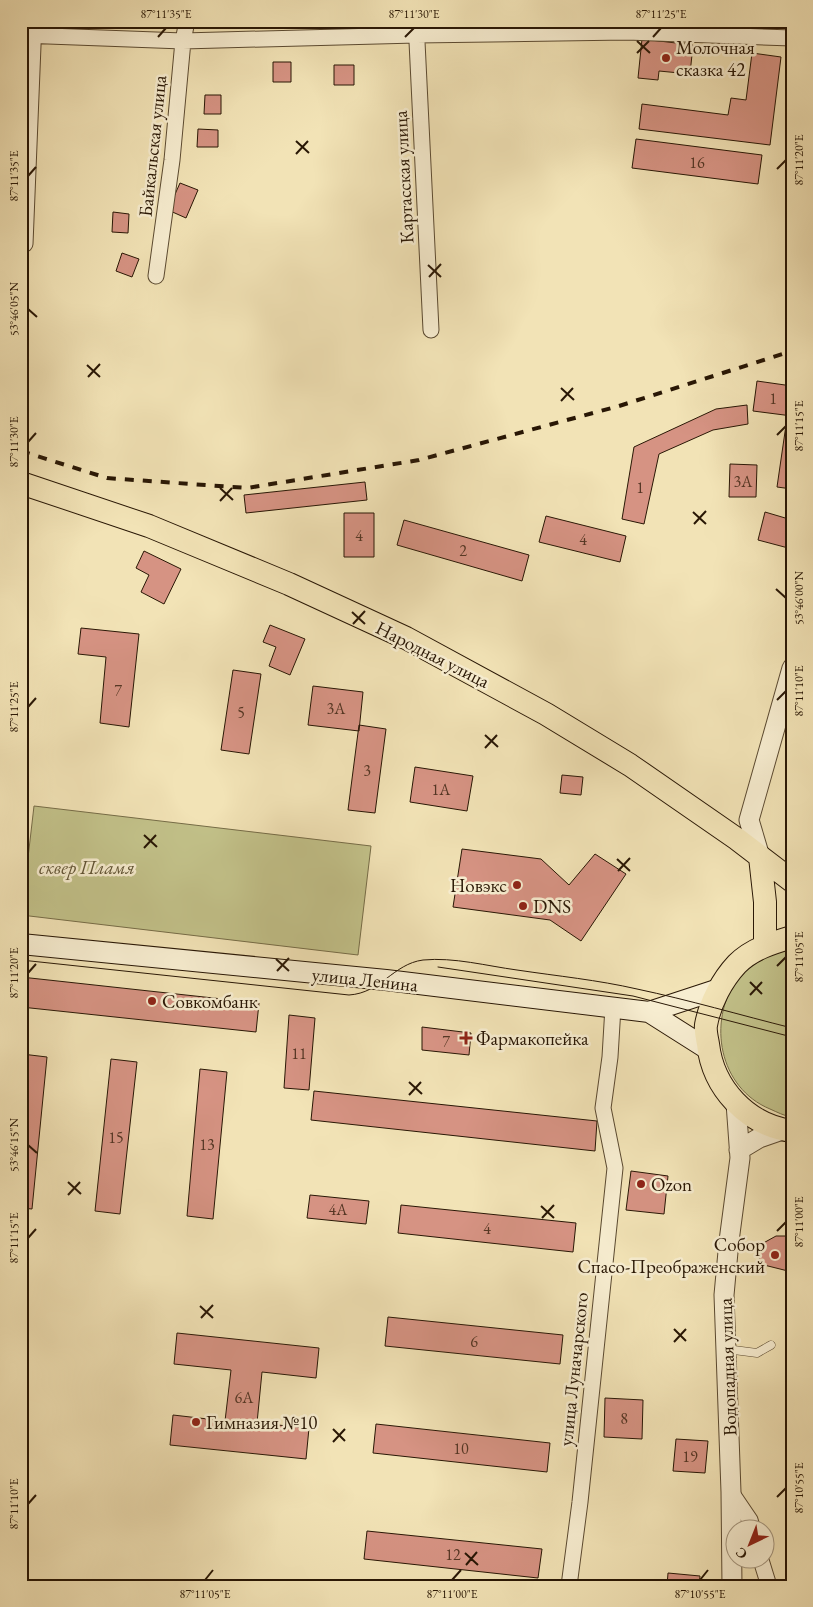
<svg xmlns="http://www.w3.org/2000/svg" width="813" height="1607" font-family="'EB Garamond',serif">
  <rect width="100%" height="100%" fill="#f2e3b6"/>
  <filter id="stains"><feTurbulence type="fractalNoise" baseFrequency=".004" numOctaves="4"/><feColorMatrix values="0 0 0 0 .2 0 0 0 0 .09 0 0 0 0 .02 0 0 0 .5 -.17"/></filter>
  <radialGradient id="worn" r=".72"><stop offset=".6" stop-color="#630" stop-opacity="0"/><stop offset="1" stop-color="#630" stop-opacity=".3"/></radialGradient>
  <path fill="#c2c189" stroke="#766c47" d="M34 806 371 846 358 955 21 915V875H26Z
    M792 946V1117C784 1116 777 1112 770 1109 719 1088 707 1022 737 979 750 960 771 954 792 946Z"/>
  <path fill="#d69383" stroke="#291705" d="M153 21H172L171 28 152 25Z
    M642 39 693 45 690 74 659 71 658 80 638 78Z
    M752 53 781 57 770 145 639 129 642 104 728 115 731 98 746 100Z
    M21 60H26L25 80H21Z
    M273 62H291V82H273Z
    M334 65H354V85H334Z
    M205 95H221V114H204Z
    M198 129 218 130V147H197Z
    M636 139 762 155 758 184 632 168Z
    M180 183 198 190 186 218 168 210Z
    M113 212 129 214 128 233 112 232Z
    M122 253 139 259 132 277 116 271Z
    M757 381 792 386V416L753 411Z
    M747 405 748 424 713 430 659 454 644 524 622 519 634 447 716 409Z
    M786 425 792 426V489L777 487Z
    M730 464 757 465 756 497H729Z
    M365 482 367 500 246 513 244 495Z
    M765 512 792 520V549L758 540Z
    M344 513H374V557H344Z
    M546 516 626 536 620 562 539 542Z
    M404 520 529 555 522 581 397 545Z
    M144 551 181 569 164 604 141 592 149 575 136 568Z
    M270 625 305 639 290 675 269 666 276 647 263 642Z
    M81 628 139 634 129 727 100 723 106 657 78 654Z
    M233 670 261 674 249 754 221 750Z
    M313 686 363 692 359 731 308 725Z
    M359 725 386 729 375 813 348 810Z
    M415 767 473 776 467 811 410 802Z
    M562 775 583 777 581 795 560 793Z
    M462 849 541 859 569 885 595 854 626 874 581 941 550 920 453 907Z
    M21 977 259 1003 256 1032 21 1007Z
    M289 1015 315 1018 309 1090 284 1088Z
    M422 1027 471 1033 469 1055 422 1050Z
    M22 1054 47 1057 32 1209 21 1208Z
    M111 1059 137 1062 120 1214 95 1211Z
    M200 1069 227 1072 213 1219 187 1216Z
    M314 1091 597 1121 595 1151 311 1120Z
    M631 1171 668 1176 664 1214 626 1210Z
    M310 1195 369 1201 366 1224 307 1218Z
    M401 1205 576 1223 573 1252 398 1233Z
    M776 1236H792V1272L760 1264 758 1246Z
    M388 1317 563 1335 560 1364 385 1346Z
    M177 1333 319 1348 316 1378 262 1372 257 1423 309 1428 306 1459 170 1445 173 1415 225 1421 231 1370 174 1364Z
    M605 1398 643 1400 642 1439 604 1437Z
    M376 1424 550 1443 547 1472 373 1453Z
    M676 1439 708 1441 705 1473 673 1471Z
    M367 1531 542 1549 538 1578 364 1559Z
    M668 1573 700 1576 699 1586H667Z"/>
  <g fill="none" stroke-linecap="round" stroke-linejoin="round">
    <defs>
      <path id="service" d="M726 1349 757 1353 771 1345"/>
      <path id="minor" d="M416 21 431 330
        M21 35 183 41 416 35 627 32 792 38
        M25 244 34 21
        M156 276 172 160 183 41 187 21
        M731 1492 750 1520 753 1530
        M761 1560 769 1586
        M569 1586 580 1502 615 1168 603 1108 610 1057 613 1007"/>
      <path id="tertiary" d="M760 857 749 820 792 668
        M739 1150 759 1138 782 1130
        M732 1586 731 1492 724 1295 729 1241 740 1158 736 1103"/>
      <path id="secondary" d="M21 944 386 980 649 1012 709 1050
        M649 1012 719 989"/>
      <path id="primary" d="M21 483 149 526 289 584 406 638 546 714 630 765 737 839 792 881
        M760 857 765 902V945
        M792 937C772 943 752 949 737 964 722 980 710 1003 706 1025 705 1031 707 1038 708 1044 713 1088 747 1125 792 1131"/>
    </defs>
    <use href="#service" stroke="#5b4a31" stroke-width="9"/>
    <use href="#minor" stroke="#5b4a31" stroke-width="17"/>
    <use href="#tertiary" stroke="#5b4a31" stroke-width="21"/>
    <use href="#secondary" stroke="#291705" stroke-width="22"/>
    <use href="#primary" stroke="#291705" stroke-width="24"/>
    <use href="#service" stroke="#f7edd0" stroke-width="8"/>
    <use href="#minor" stroke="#f7edd0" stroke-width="15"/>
    <use href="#tertiary" stroke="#f7edd0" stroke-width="19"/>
    <use href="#secondary" stroke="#f7edd0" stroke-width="20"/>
    <use href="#primary" stroke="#f2e3b6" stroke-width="22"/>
    <path stroke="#291705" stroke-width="1" d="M21 960 349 995C381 993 393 964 423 960 454 957 487 966 517 970 557 976 598 980 637 989 689 1000 740 1015 792 1028
      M438 967 633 996 792 1037"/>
    <path stroke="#291705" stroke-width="4" stroke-dasharray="9 9" stroke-linecap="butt" d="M21 451 107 478 247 488 419 460 619 406 792 351"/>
  </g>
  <path fill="none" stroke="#291705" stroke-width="2" d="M158 37 166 28M405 37 414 28M653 37 661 28M637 41 650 53M637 53 649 41M296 141 309 153M296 154 308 141M777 169 786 160M28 176 36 167M428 265 441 277M429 277 441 264M28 309 37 317M87 365 100 377M88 377 100 364M561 388 574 400M561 401 573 388M777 435 786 426M28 442 36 433M220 488 233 500M220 501 232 488M693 512 706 524M694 524 706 511M776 589 786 598M352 612 365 624M353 624 365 611M777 700 786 691M28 707 36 698M485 735 498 747M485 748 497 735M144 835 157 847M144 848 156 835M617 859 630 871M618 871 630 858M276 959 289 971M777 966 786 957M277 971 289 958M28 973 36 964M750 982 762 994M750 995 762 982M409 1082 422 1094M409 1095 421 1082M28 1145 37 1153M68 1182 81 1194M68 1195 80 1182M541 1206 554 1218M542 1218 554 1205M777 1231 786 1222M28 1238 36 1229M200 1306 213 1318M201 1318 213 1305M674 1329 686 1341M674 1342 686 1329M333 1429 345 1441M333 1442 345 1429M777 1497 786 1488M28 1504 36 1495M465 1553 478 1565M466 1565 477 1552M205 1580 213 1570M452 1580 461 1570M700 1580 708 1570"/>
  <g fill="#8f2418" stroke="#f7edd0" stroke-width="2">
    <circle cx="666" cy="58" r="5"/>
    <circle cx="517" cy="885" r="5"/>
    <circle cx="523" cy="906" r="5"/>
    <circle cx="152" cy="1001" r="5"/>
    <path d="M463.5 1030.5h5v5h5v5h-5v5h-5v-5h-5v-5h5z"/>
    <circle cx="641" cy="1184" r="5"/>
    <circle cx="775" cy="1255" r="5"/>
    <circle cx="196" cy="1422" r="5"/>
  </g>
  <g text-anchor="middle" stroke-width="5" stroke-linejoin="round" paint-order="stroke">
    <g font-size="16" fill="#543624">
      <text x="697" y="168">16</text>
      <text x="773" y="404">1</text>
      <text x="743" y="487">3А</text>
      <text x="640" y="493">1</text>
      <text x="359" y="541">4</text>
      <text x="583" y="545">4</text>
      <text x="463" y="556">2</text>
      <text x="118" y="696">7</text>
      <text x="336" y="714">3А</text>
      <text x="241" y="718">5</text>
      <text x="367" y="776">3</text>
      <text x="441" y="795">1А</text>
      <text x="446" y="1047">7</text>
      <text x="299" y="1059">11</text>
      <text x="116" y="1143">15</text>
      <text x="207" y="1150">13</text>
      <text x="338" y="1215">4А</text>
      <text x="487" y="1234">4</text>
      <text x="474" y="1347">6</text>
      <text x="244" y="1403">6А</text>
      <text x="624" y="1424">8</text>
      <text x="461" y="1454">10</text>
      <text x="690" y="1462">19</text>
      <text x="453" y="1560">12</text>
    </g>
    <g font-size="19" fill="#291705" stroke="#f7edd0" text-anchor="start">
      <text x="676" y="54">Молочная<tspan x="676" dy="22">сказка 42</tspan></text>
      <text x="507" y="892" text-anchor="end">Новэкс</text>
      <text x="533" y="913">DNS</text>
      <text x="162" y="1008">Совкомбанк</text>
      <text x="476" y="1045">Фармакопейка</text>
      <text x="651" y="1191">Ozon</text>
      <text x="765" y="1251" text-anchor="end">Собор<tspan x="765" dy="22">Спасо-Преображенский</tspan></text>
      <text x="206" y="1429">Гимназия №10</text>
    </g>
    <g font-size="19" fill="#291705" stroke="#f7edd0">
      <text transform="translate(152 146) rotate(-84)" y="7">Байкальская улица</text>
      <text transform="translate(403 177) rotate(-93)" y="7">Картасская улица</text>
      <text transform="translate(433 654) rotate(27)" y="7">Народная улица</text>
      <text transform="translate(365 979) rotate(6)" y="7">улица Ленина</text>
      <text transform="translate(727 1367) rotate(-92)" y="7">Водопадная улица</text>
      <text transform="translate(573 1369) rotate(-84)" y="7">улица Луначарского</text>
    </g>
    <g font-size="19" font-style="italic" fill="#5f5233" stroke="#f7edd0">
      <text x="87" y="874">сквер Пламя</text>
    </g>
  </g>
  <rect width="813" height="1607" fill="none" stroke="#f2e3b6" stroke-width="55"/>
  <g transform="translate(750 1544) rotate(223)"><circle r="24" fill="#f7edd0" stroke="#a5977f"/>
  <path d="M0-4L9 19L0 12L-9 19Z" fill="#8f2418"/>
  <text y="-8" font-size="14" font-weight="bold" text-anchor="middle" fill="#291705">С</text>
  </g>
  <rect x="28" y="28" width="758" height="1552" fill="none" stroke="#291705" stroke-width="2"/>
  <g font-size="12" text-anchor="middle" fill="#291705">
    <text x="166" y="18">87°11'35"E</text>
    <text x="414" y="18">87°11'30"E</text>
    <text x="661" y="18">87°11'25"E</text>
    <text transform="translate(799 160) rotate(-90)" y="4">87°11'20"E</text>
    <text transform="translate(14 176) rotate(-90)" y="4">87°11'35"E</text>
    <text transform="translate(14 309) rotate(-90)" y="4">53°46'05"N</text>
    <text transform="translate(799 426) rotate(-90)" y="4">87°11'15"E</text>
    <text transform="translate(14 442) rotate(-90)" y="4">87°11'30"E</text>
    <text transform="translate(799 598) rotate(-90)" y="4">53°46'00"N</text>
    <text transform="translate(799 691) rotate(-90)" y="4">87°11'10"E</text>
    <text transform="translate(14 707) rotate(-90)" y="4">87°11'25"E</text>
    <text transform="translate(799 957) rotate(-90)" y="4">87°11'05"E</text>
    <text transform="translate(14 973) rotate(-90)" y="4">87°11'20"E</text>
    <text transform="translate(14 1145) rotate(-90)" y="4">53°46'15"N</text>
    <text transform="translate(799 1222) rotate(-90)" y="4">87°11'00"E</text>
    <text transform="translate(14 1238) rotate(-90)" y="4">87°11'15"E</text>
    <text transform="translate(799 1488) rotate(-90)" y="4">87°10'55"E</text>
    <text transform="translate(14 1504) rotate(-90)" y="4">87°11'10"E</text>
    <text x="205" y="1598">87°11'05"E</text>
    <text x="452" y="1598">87°11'00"E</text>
    <text x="700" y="1598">87°10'55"E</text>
  </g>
  <rect width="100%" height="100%" filter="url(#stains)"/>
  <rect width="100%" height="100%" fill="url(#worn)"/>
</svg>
